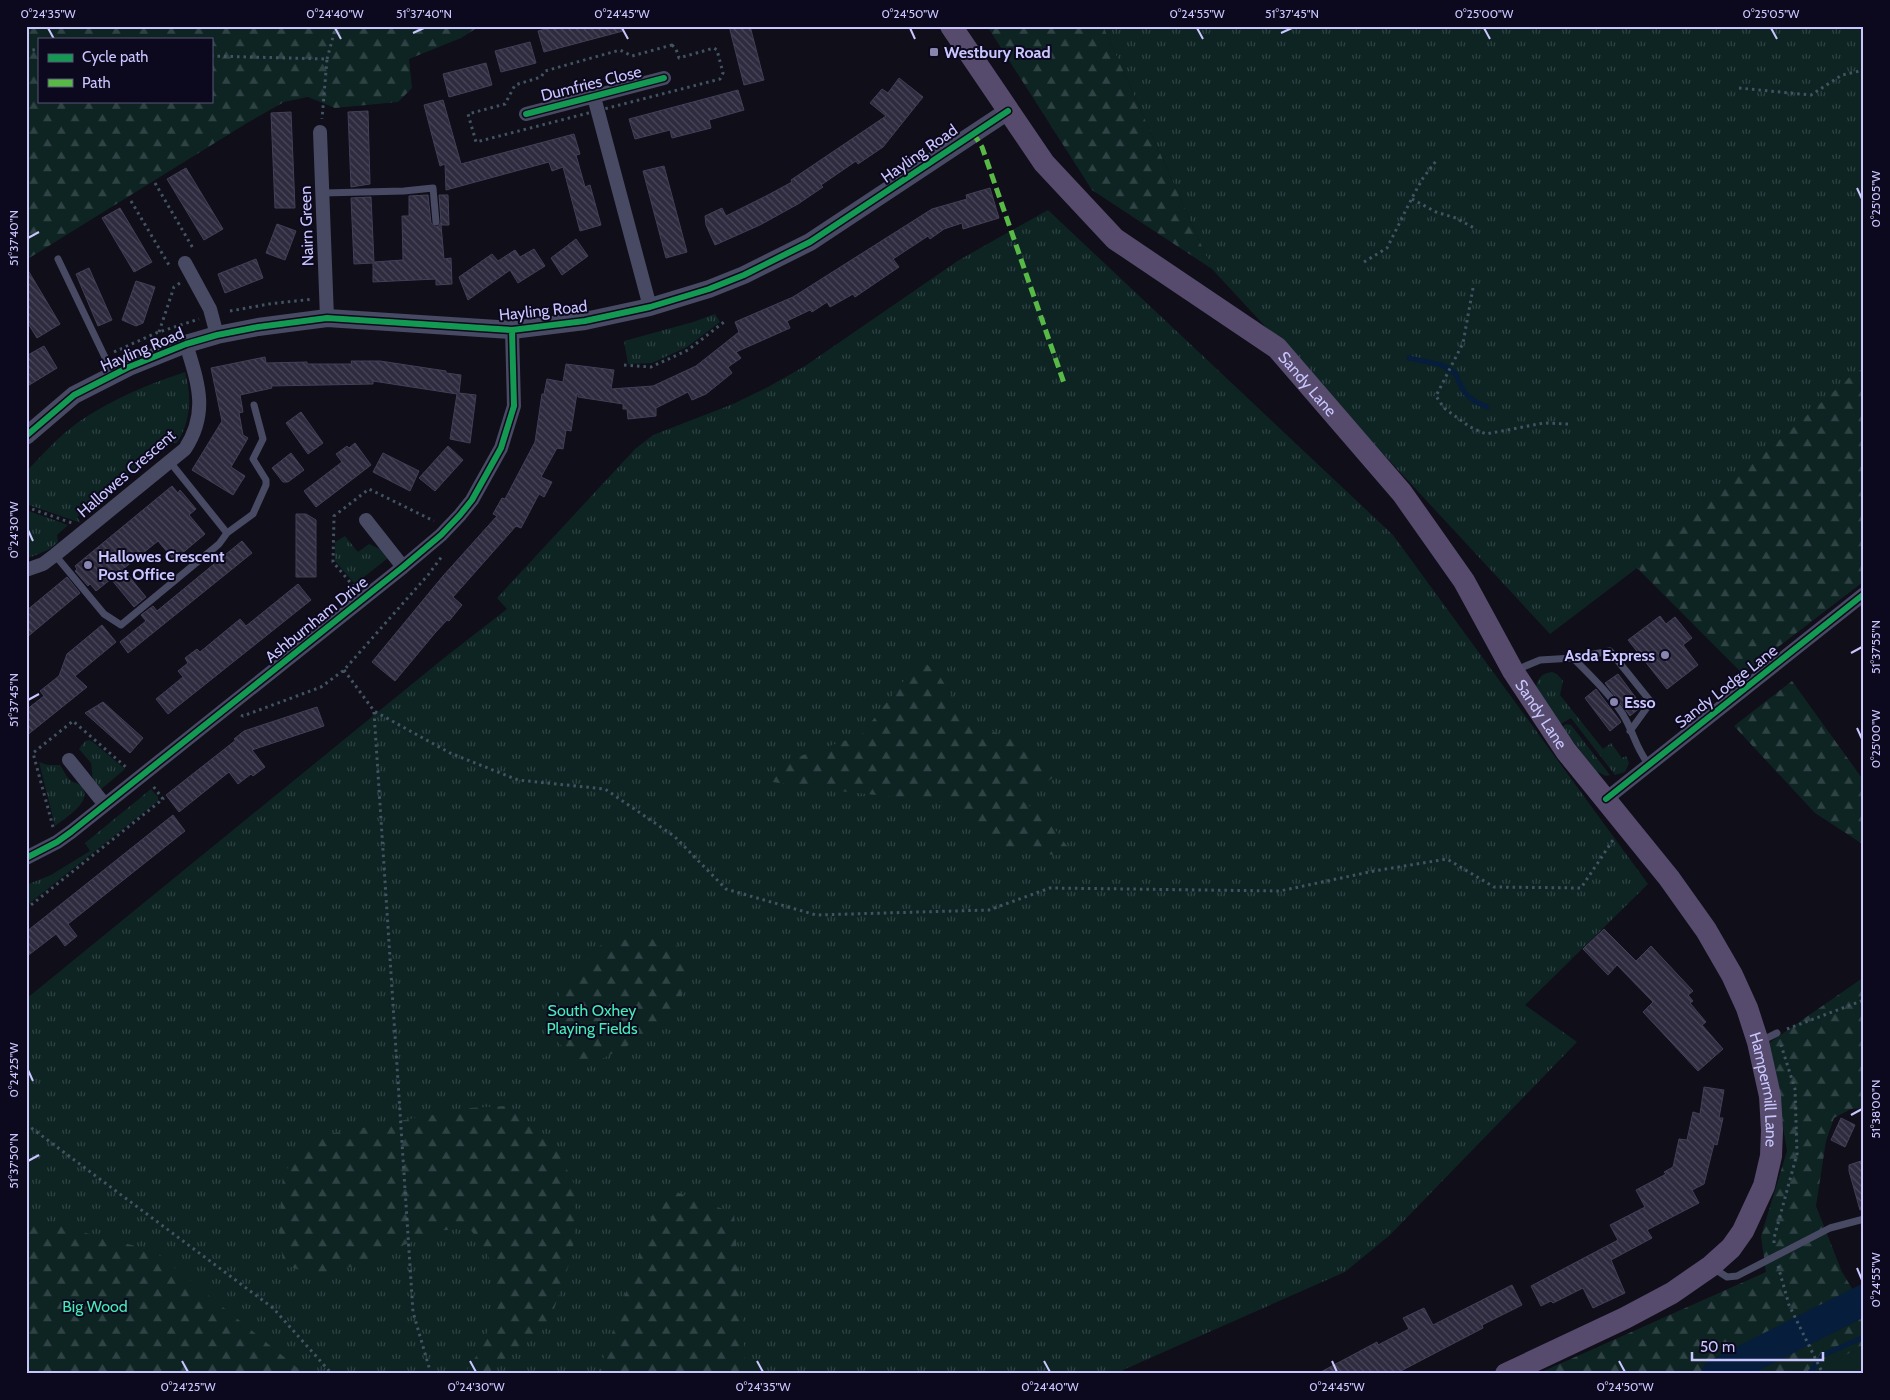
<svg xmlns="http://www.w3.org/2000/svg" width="1890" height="1400" font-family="Cabin,sans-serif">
  <defs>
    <pattern id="grass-tufts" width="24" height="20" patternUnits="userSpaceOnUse" patternTransform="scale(1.25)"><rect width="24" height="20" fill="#0d2423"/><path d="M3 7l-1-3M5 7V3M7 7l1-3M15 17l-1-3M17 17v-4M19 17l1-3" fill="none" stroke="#2f4244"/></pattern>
    <pattern id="forest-firs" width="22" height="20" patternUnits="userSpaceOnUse" patternTransform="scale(1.25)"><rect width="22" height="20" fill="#0d2423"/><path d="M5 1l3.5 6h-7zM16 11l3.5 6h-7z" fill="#2f4244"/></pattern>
    <pattern id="building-back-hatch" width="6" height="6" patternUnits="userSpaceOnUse" patternTransform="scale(1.25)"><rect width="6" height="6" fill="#2d2b3d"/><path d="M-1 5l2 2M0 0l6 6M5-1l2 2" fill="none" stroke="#4a485a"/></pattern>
  </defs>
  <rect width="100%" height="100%" fill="#100e19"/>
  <path fill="url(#grass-tufts)" d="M1103 26H1864V581L1743 674 1637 568 1550 634 1212 269Z
    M1048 210 1393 535 1648 884 1525 1005 1577 1042 1390 1235 1345 1272 1123 1370 1125 1374H26V999L444 658 507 609 497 598 635 449 653 435 733 404 768 387 805 366 959 260Z
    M715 314 720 322 687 347 652 363 628 364 624 341 693 322Z
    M185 372C192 398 191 420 177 443H169L77 517 81 523 26 504V472C42 455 58 437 77 423 110 400 146 385 185 372Z
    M26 510 68 525 57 535 58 542 48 550 26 559Z
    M345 536 358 552 369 544 382 550 388 558 355 584 335 561V542Z
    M1552 672 1557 674 1563 681 1560 695 1603 749 1611 743 1622 758 1626 756 1629 763 1625 772 1615 775 1571 718 1561 724 1536 690C1536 680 1541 673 1552 672Z
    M1566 724 1571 725 1610 775 1606 776 1596 771 1562 727Z
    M89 740 93 742 125 769 100 790 93 782 91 763 79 749 85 741Z
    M39 762 48 765H60C63 769 65 775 69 779 72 783 78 782 82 787 93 802 65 818 55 826Z
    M151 789 158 797V801L26 906V885L51 875 90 851 85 843Z"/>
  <path fill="url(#forest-firs)" fill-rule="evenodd" d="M26 26H480L461 38 409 59 412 88 398 102 335 108 308 97 284 102 247 123 26 260ZM39 39H211V101H39Z
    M987 26H1103L1212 269 1092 190Z
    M1864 368V581L1743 674 1637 567 1852 375Z
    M921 659 938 674 969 721 996 733 1027 742 1054 777 1020 799 1047 818 1069 849 1056 855 1007 850 981 834 942 802 820 789 766 781 783 762 861 735Z
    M1792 681 1864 781V845L1815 813 1734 726Z
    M643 936 685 948 687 968 681 1001 633 1043 582 1069 554 1037 560 987 602 944Z
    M1864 977V1054L1862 1055 1864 1057V1108L1851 1109 1834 1118 1826 1141 1816 1206 1842 1272 1864 1308V1374H1751L1749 1371 1746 1374H1537L1766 1272 1761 1236 1787 1151 1769 1043Z
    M506 1106 553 1141 576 1188 573 1253 550 1321 487 1374 465 1373 479 1352 498 1306 488 1252 469 1228 436 1231 368 1261 319 1277 283 1264 279 1227 283 1173 319 1136 469 1108Z
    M662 1187 734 1213 746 1374H598Z
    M26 1217 154 1251 305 1374H26Z"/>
  <path fill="#0d2423" d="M1859 1348 1864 1356V1374H1831L1827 1365Z"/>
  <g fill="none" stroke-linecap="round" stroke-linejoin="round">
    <path stroke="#071d3c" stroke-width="5" d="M1409 358 1442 365 1455 373 1464 392 1474 401 1487 407
      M1809 1374 1823 1355 1864 1337"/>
    <path stroke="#071d3c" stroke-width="31" d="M1717 1374 1864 1300"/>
  </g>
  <path fill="url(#building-back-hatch)" stroke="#423f58" d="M558 26H623V31L544 52 538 31Z
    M729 26H750L764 80 744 85Z
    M530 42 536 63 501 72 495 51Z
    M486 63 492 85 449 97 443 74Z
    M899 78 923 97 883 147 858 164 856 161 821 185 823 187 798 204 760 225 715 245 706 225 705 216 722 208 726 216 768 195 792 182 791 180 886 116 870 103 882 89 888 93Z
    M738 90 744 110 709 120 711 128 672 138 670 130 635 139 629 119Z
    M443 100 461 164 574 134 580 154 576 155 585 187 590 185 601 225 580 231 563 167 552 171 549 162 446 190 445 164 440 166 424 105Z
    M368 111 370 184 351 187 348 112Z
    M291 112 295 208H275L271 113Z
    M664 166 687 252 666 258 643 171Z
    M186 168 223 229 204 240 167 179Z
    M990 188 999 218 963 229 962 223 944 229 930 239 928 236 893 259 899 267 855 297 853 294 830 307 827 302 812 312 810 310 787 321 790 328 736 352 741 358 728 367 732 373 706 394 692 400 688 392 656 408V416L628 419 627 409H623V404L578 397V394L577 393 571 431 566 430 563 449 557 448 541 477 552 482 544 497 539 494 521 528 516 526 453 597 462 605 449 621 447 620 435 633 395 681 372 662 443 576 497 516 493 514 502 498 505 499 535 442 542 394H544L547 379 563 382 566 364 614 370 611 389 653 386 696 366 715 351 739 332 735 322 793 297 932 209 967 199 966 195Z
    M428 195 431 223 436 227 439 226 441 222 439 195H448L449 225H441L444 259 451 258 452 284 436 285V279L373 282V263L354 264 351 198 371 197 374 262 403 260 402 216H409V196Z
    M120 208 152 262 134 272 102 218Z
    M277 224 296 231 285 260 266 253Z
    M576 239 588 256 562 275 551 258Z
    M534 249 545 266 518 283 510 270 468 300 459 277 492 254 498 261 515 250 520 257Z
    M256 259 263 278 225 293 218 274Z
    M26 267 60 324 37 338 26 320Z
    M89 268 112 320 98 326 76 274Z
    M136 281 155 287 143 323 136 326 122 320Z
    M44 346 57 368 26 387V356Z
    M265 357 266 363 307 362V364H352L351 361H380L446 371V373L461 375 459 393 476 395 470 443 450 439 457 394 373 381V384L271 386 272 388 240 395 243 412 239 413 243 435 248 438 231 467 245 476 233 495 192 470 222 421 211 368Z
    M301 412 323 443 308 454 286 423Z
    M355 443 371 465 316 507 304 491 342 462 336 454 347 446 349 448Z
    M448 446 463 460 435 491 419 478Z
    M291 453 304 470 288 482H283L272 468Z
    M383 453 419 471 410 491 373 472Z
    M172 486 178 493 180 490 196 509 189 515 205 534 174 560 158 541 123 569 146 597 134 607 111 579 96 591 90 584 88 586 75 571 77 569 75 566Z
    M296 514H306L316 520V577H296Z
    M242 541 252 553 128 653 120 642 146 621 141 615 153 606 157 611Z
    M67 577 80 593 26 638V611Z
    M298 584 311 600 168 714 156 699 183 677 178 671 188 663 185 658 197 649 200 652 240 619 246 626Z
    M1660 616 1666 624 1675 617 1692 638 1683 645 1698 665 1667 689 1628 640Z
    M102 625 116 642 75 676 87 687 26 736V710L44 696 40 691 59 676 67 654Z
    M1618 674 1642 706 1630 716 1605 683Z
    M1596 689 1621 722 1610 731 1585 698Z
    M103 702 143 738 130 753 85 713Z
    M317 707 324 726 252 750 265 767 253 776 251 774 238 784 229 772 179 812 166 795 236 740 234 739 244 731Z
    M173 815 185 831 68 924 77 936 65 946 56 934 26 957V932Z
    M1604 929 1636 961 1651 946 1693 991 1688 995 1693 1001 1690 1003 1706 1022 1702 1025 1723 1049 1698 1071 1643 1012 1653 1002 1617 965 1608 975 1583 949Z
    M1704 1087 1724 1090 1719 1118H1723L1717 1145 1714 1144 1704 1184 1692 1190 1699 1203 1647 1230 1652 1238 1611 1260 1625 1293 1593 1308 1583 1288 1553 1303 1551 1301 1541 1306 1531 1286 1618 1240 1610 1225 1645 1207 1636 1190 1666 1174 1664 1172 1673 1167 1679 1139 1687 1140 1693 1112 1700 1114Z
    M1841 1118 1855 1125 1845 1147 1831 1140Z
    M1861 1161 1864 1172V1209L1860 1210 1849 1171V1165Z
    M1512 1285 1522 1305 1482 1325 1483 1328 1395 1374H1317L1377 1342 1378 1345 1409 1329 1403 1318 1424 1308 1433 1325Z"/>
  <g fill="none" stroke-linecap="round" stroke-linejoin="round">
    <path stroke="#415462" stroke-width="3" stroke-dasharray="2.5 4" stroke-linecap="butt" d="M672 45 676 49 679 58 714 48 717 50 723 73 720 79 476 142 468 114 505 104 515 85 541 77 545 71 620 50 632 56Z
      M26 51 39 49
      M211 56 327 59 322 119
      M327 59 336 26
      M1739 88 1811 95 1842 75 1864 70
      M155 183 194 250
      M1412 199 1436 212 1456 218 1474 228
      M131 201 169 265
      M1364 262 1387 248 1413 196 1423 178 1436 161
      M1473 288 1463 343 1436 396 1444 408 1470 427 1486 434 1544 423 1568 424
      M230 311 269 304 313 299
      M159 332 174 287 180 283
      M114 352 156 333 199 319
      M624 365 651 367 688 350 724 322
      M26 507 72 523
      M354 587 333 562 334 516 369 489 434 521
      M344 670 374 711 450 753 518 780 605 789 674 836 726 889 816 915 989 910 1050 888 1280 891 1374 871 1447 859 1494 887 1581 888 1613 840
      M374 712 413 1312 431 1374
      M241 715 243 716 321 687 344 670 428 575 443 555
      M53 827 33 753 73 721 127 768
      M26 909 163 799 153 786
      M1787 1029 1864 1000
      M26 1124 273 1308 332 1374
      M1774 1243V1238L1797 1154 1795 1089 1781 1045
      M1778 1266 1789 1305 1823 1374"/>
    <path stroke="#484963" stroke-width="7" d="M323 193 404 191 433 188 436 222
      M58 259 113 374
      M227 533 253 514 266 485V480L253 459 263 439 254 405
      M55 555 104 614 121 625 219 544 227 533 170 462
      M1573 658 1610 651 1651 702 1630 731
      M1516 670 1540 660 1573 658C1589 674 1616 700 1626 720 1635 737 1636 748 1649 765
      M1761 1041 1777 1033
      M1713 1268 1727 1277 1737 1276 1830 1228 1864 1219"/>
    <path stroke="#484963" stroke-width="14" d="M594 97 650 307
      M526 114 664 78
      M320 132 327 318
      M185 263 210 309 217 335
      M366 520 403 567
      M26 570 43 564 55 555 185 449C209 412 198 383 186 344
      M69 760 105 805
      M1606 799 1864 594
      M26 858 57 842 71 832 403 567 441 535 460 515 472 500 501 448 514 406 512 330"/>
    <path stroke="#484963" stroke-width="18" d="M26 436 74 395 129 367 186 344 217 335 258 327 327 318 512 330 585 321 650 307 709 289 744 275 810 242 1008 111"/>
    <path stroke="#564b6d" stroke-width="22" id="s1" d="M951 26 1044 163 1115 239 1277 348 1402 493 1464 581 1513 671 1566 751 1669 878 1706 930 1732 975 1747 1008 1758 1042 1770 1096 1772 1130 1771 1156 1764 1186 1743 1231 1731 1248 1711 1266 1672 1293 1625 1318 1506 1374"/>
    <path stroke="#58b947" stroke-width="5" stroke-dasharray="10 5" stroke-linecap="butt" d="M973 133 982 147 1065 386"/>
    <defs>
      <path id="cycleway" d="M526 114 664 78
        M26 436 74 395 129 367 186 344 217 335 258 327 327 318 512 330 585 321 650 307 709 289 744 275 810 242 1008 111
        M1606 799 1864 594
        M26 858 57 842 71 832 403 567 441 535 460 515 472 500 501 448 514 406 512 330"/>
    </defs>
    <use href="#cycleway" stroke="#0c091e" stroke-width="9"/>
    <use href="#cycleway" stroke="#139951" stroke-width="6"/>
  </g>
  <path fill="none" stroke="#c9c6ff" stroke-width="2" d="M48 28 54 39M335 28 341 39M622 28 628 39M910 28 915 39M1197 28 1203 39M1484 28 1490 39M1771 28 1777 39M413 33 424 28M1281 33 1292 28M1857 188 1862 199M28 238 39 232M28 530 33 541M1851 653 1862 647M28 700 39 694M1857 728 1862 739M28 1070 33 1081M1851 1115 1862 1109M28 1161 39 1155M1857 1268 1862 1280M182 1361 188 1372M470 1361 476 1372M757 1361 763 1372M1044 1361 1050 1372M1332 1361 1337 1372M1619 1361 1625 1372"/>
  <g fill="#8886ae" stroke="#0c091e" stroke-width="2">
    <rect x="929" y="47" width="10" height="10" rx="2.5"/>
    <circle cx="88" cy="565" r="5"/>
    <circle cx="1665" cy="655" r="5"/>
    <circle cx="1614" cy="702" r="5"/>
  </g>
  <g text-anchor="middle" stroke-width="4" stroke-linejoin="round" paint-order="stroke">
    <g font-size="16" font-weight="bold" fill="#c9c6ff" stroke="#0c091e" text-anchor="start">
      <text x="944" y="58">Westbury Road</text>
      <text x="98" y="562">Hallowes Crescent<tspan x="98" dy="18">Post Office</tspan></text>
      <text x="1655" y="661" text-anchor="end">Asda Express</text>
      <text x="1624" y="708">Esso</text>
    </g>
    <g font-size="16" fill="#c9c6ff" stroke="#0c091e">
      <text transform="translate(591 83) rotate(-14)" y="6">Dumfries Close</text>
      <text transform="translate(919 153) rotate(-35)" y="6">Hayling Road</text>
      <text transform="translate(306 226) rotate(-92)" y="6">Nairn Green</text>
      <text transform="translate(543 310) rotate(-6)" y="6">Hayling Road</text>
      <text transform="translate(142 349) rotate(-23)" y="6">Hayling Road</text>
      <text dy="6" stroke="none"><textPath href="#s1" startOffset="512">Sandy Lane</textPath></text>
      <text transform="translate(126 473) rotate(-41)" y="6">Hallowes Crescent</text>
      <text transform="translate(316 619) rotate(-39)" y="6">Ashburnham Drive</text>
      <text transform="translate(1726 686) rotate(-38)" y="6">Sandy Lodge Lane</text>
      <text dy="6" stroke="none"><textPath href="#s1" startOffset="918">Sandy Lane</textPath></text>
      <text dy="6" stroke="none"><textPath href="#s1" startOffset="1362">Hampermill Lane</textPath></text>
    </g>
    <g font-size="16" fill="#46ebb7" stroke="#0c091e">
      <text x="592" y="1016">South Oxhey<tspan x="592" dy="18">Playing Fields</tspan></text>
      <text x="95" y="1312">Big Wood</text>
    </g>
  </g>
  <rect width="1890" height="1400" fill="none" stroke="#0c091e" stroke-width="55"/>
  <rect x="38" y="38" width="175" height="65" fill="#0c091e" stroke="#585578"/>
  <rect x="48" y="54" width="25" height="8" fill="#139951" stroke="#585578"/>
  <text x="82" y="62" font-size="15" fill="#c9c6ff">Cycle path</text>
  <rect x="48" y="79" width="25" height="8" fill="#58b947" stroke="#585578"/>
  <text x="82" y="88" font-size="15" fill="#c9c6ff">Path</text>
  <path d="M1692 1352v8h131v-8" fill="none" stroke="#c9c6ff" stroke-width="2.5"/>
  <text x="1700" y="1352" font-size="15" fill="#c9c6ff" stroke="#0c091e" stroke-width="4" paint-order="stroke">50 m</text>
  <rect x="28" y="28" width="1834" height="1344" fill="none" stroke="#c9c6ff" stroke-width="2"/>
  <g font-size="12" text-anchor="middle" fill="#c9c6ff">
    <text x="48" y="18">0°24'35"W</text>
    <text x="335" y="18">0°24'40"W</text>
    <text x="424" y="18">51°37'40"N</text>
    <text x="622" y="18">0°24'45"W</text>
    <text x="910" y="18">0°24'50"W</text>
    <text x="1197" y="18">0°24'55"W</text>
    <text x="1292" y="18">51°37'45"N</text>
    <text x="1484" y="18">0°25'00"W</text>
    <text x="1771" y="18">0°25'05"W</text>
    <text transform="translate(1876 199) rotate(-90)" y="4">0°25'05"W</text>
    <text transform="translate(14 238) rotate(-90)" y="4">51°37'40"N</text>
    <text transform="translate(14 530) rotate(-90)" y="4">0°24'30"W</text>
    <text transform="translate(1876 647) rotate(-90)" y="4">51°37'55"N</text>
    <text transform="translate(14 700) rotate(-90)" y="4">51°37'45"N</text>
    <text transform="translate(1876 739) rotate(-90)" y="4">0°25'00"W</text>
    <text transform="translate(14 1070) rotate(-90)" y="4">0°24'25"W</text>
    <text transform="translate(1876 1109) rotate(-90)" y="4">51°38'00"N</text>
    <text transform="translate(14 1161) rotate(-90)" y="4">51°37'50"N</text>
    <text transform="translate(1876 1280) rotate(-90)" y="4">0°24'55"W</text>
    <text x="188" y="1391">0°24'25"W</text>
    <text x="476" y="1391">0°24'30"W</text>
    <text x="763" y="1391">0°24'35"W</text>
    <text x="1050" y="1391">0°24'40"W</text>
    <text x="1337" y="1391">0°24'45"W</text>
    <text x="1625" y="1391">0°24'50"W</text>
  </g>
</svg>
